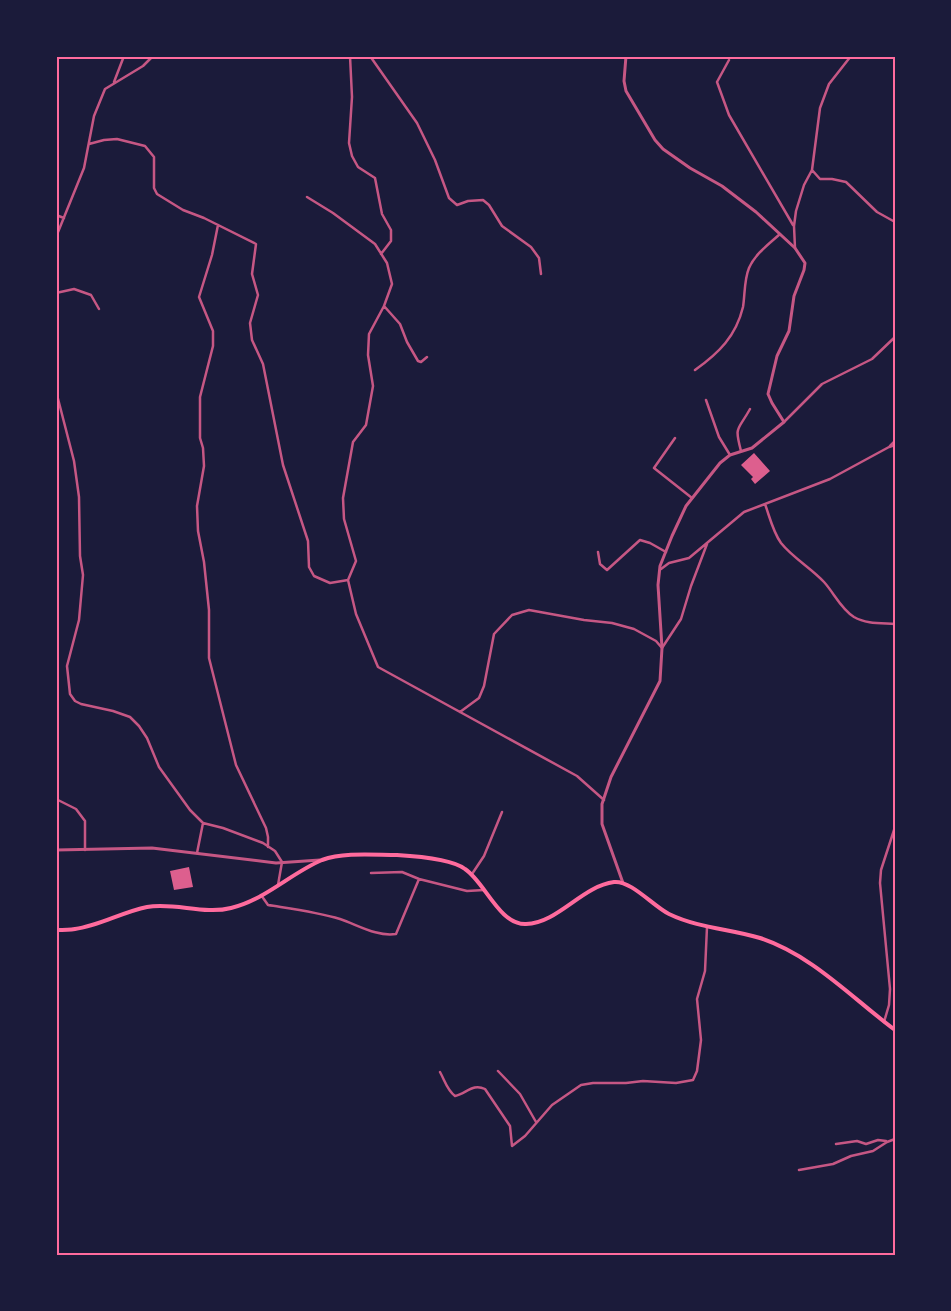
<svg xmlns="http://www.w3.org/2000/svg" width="951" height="1311" font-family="Roboto,sans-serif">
  <rect width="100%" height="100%" fill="#1b1b3a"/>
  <path fill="#dd5f8e" d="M754 453 770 471 755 484 751 479 753 477 741 465Z
    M189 867 193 887 174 890 170 871Z"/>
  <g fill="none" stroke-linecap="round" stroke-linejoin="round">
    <path stroke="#c65784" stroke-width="2.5" d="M350 56 352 97 349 143 352 156 358 167 375 178 382 214 391 230V241L381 254
      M370 56 417 123 435 160 449 198 457 205 468 201 483 200 489 205 502 226 531 247 539 258 541 274
      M729 60 717 82 729 115 793 225
      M114 82 124 56
      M89 144 104 140 117 139 145 146 154 157V188L157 194 183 210 204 218 256 244 252 274 258 295 250 323 252 340 263 364 283 465 308 541 309 567 314 576 330 583 348 580
      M812 170 820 179H832L846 182 877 212 895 222
      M307 197 333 213 375 244 387 263 392 284 384 306 369 334 368 355 373 386 366 425 353 442 343 498 344 519 356 561 348 580 356 614 378 667 577 776 604 800
      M56 215 64 218
      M218 225 212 255 199 297 213 331V346L200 397V438L203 448 204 466 197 506 198 531 204 562 209 610V658L236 765 266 828 268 837V847
      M56 237 84 168 94 116 105 89 143 66 153 56
      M795 248 794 226 796 211 804 185 812 170 820 108 829 84 851 56
      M56 293 74 289 91 295 99 309
      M384 306 400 324 407 342 418 361 421 362 427 357
      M695 370C719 353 736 336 743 307 745 295 744 280 749 268 755 254 769 244 780 234
      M56 391 74 461 79 497 80 556 83 575 79 620 67 666 70 694 75 701 81 704 113 711 130 717 139 726 147 738 159 767 190 810 203 823 223 828 263 843 275 851 282 862 278 885
      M706 400 719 437 730 455
      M784 422 822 384 872 359 895 337
      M675 438 654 468 692 498
      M890 446 895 441
      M741 451C734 425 738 431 750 409
      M765 504C770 518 773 532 781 543 793 558 811 568 824 582 834 593 841 609 854 617 866 624 881 623 895 624
      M598 552 600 564 607 570 640 540 650 543 666 552
      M661 569 669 563 689 558 744 512 830 479 889 447 895 445
      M460 712 479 698 484 686 494 634 512 615 529 610 584 620 612 623 634 629 656 641 662 648 681 619 691 586 707 544
      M56 799 76 809 85 821V850
      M197 853 203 823
      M472 874 484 856 502 812
      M419 879 467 891 484 890
      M261 895 268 905C293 909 317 912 340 919 358 925 377 937 396 934L419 879 402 872 371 873
      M884 1022 889 1005 890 989 880 883 881 870 895 827
      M498 1071 520 1094 536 1122
      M440 1072C445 1081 447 1090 455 1096 467 1093 473 1083 485 1089L510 1126 512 1146 525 1136 552 1105 581 1085 593 1083H626L643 1081 676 1083 693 1080 697 1071 701 1040 697 999 705 971 707 927
      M836 1144 857 1141 866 1144 878 1140 886 1141
      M799 1170 833 1164 851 1156 873 1151 887 1142 895 1139"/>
    <path stroke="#c65784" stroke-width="3" d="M56 850 152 848 276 863 320 860
      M623 883 602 824V804L611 777 660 681 662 648 658 585 660 566 672 536 686 506 720 463 730 455 752 448 784 422 772 403 768 394 777 356 789 331 794 296 804 270 805 263 795 248 756 212 722 186 690 168 663 149 655 140 626 91 624 81 626 56"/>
    <path stroke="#ff6b9d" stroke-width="4" d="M56 930C62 930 69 930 75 929 99 926 122 912 147 907 174 902 204 915 231 908 265 900 291 873 322 860 344 852 374 855 397 855 414 856 452 859 465 869 485 882 499 925 526 924 558 923 582 886 614 882 631 880 654 907 669 914 698 928 730 929 760 938 812 955 852 998 895 1030"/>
  </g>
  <rect width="951" height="1311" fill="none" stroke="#1b1b3a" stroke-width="115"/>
  <rect x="58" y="58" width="836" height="1196" fill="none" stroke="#ff6b9d" stroke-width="2"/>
</svg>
